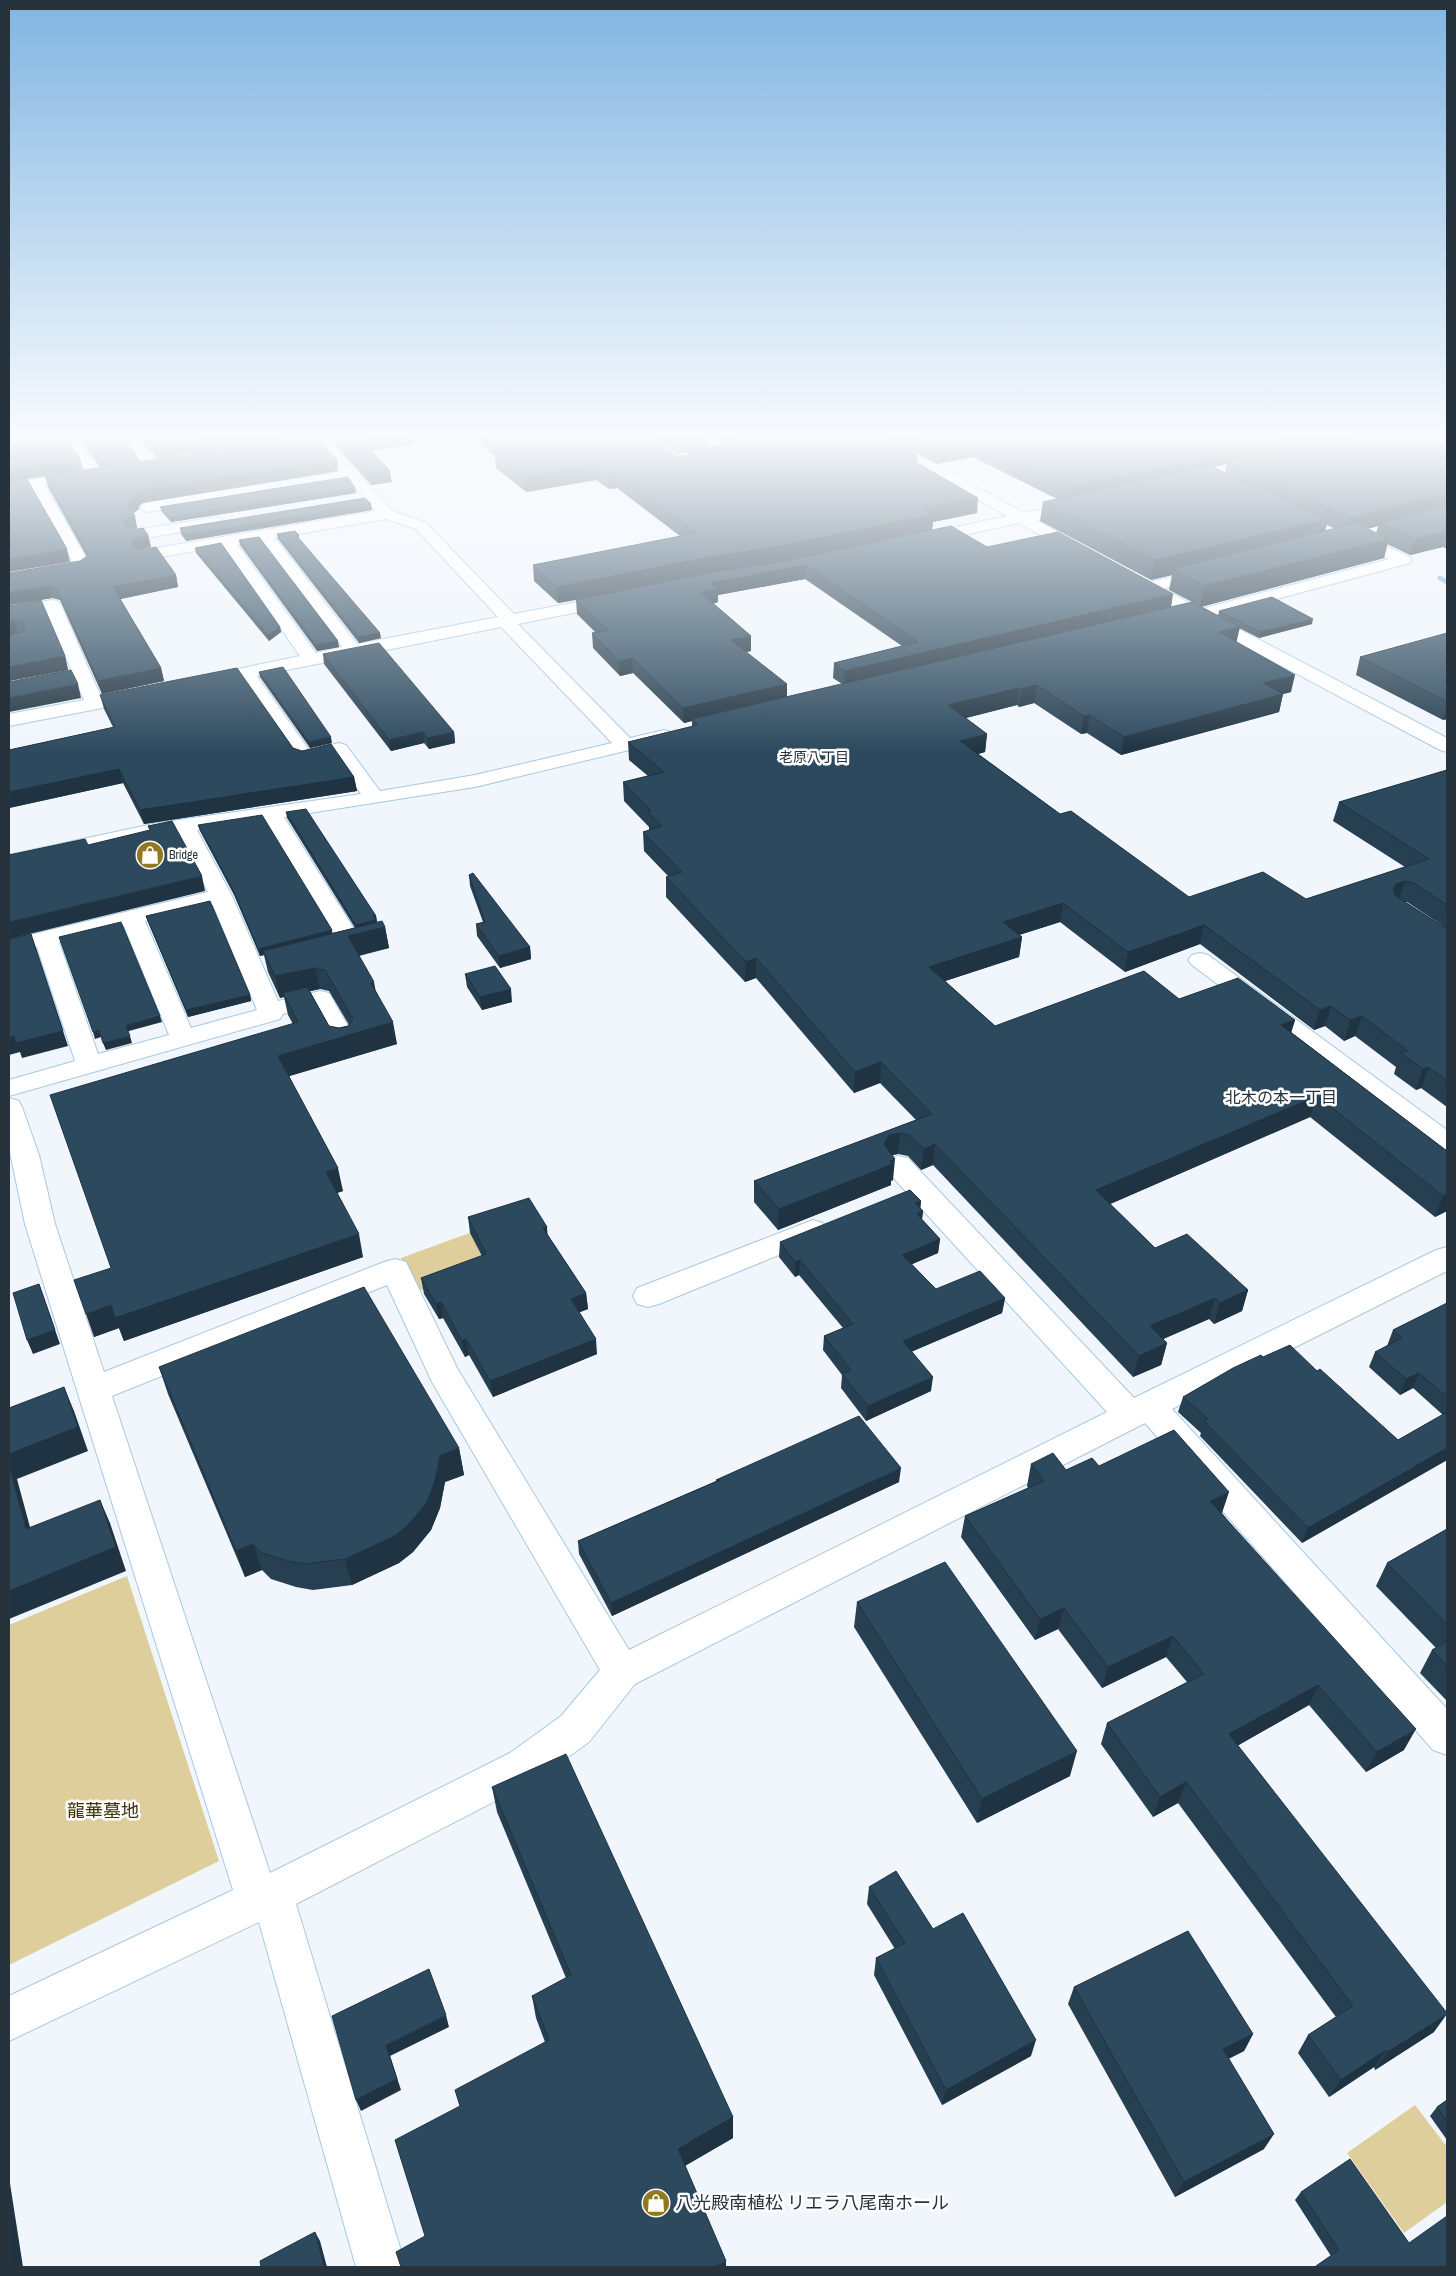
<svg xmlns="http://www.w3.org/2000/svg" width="1456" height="2276" font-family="'Archivo Narrow','Noto Sans JP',sans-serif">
  <rect width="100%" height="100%" fill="#f0f6fc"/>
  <path fill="#ddce9c" d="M497 1223 517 1255 419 1291 401 1258Z
    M127 1576 219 1861 9 1965V1625Z
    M1415 2105 1447 2147V2202L1404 2233 1347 2153Z"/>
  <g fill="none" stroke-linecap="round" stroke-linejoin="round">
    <path stroke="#87b7d9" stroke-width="5" d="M1440 578 1447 582"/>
    <defs>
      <path id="minor" d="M60 435H120L113 439 80 444 102 474 100 477 45 486 91 566 89 569 83 571 9 584V574L73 563 32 488 9 491V483L87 472Z
        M121 435H135L159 465 157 468H147Z
        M320 435H357L355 438 330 442 392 511 426 523 514 614 613 595 619 596 621 600 619 604 518 624 630 738 664 730 671 732 674 736 671 740 475 787 284 817 362 942 358 947 350 949 342 947 338 942 264 820 197 830 232 896 278 1001 320 991 329 993 356 1040 352 1046 343 1048 334 1046 313 1007 283 1014 280 1019 9 1096V1080L75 1061 37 947 9 954V940L208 892 177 833 9 869V855L157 823 361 794 334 756 304 763 297 761 241 680 204 688 197 686 195 682 197 678 204 676 300 656 223 546 144 560 138 558 136 555 138 552 144 550 376 511 349 480 148 512 143 510 140 507 143 504 148 502 342 472 317 444 282 449 275 445 282 441ZM386 519 416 529 498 617 357 644 275 538ZM261 540 342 647 316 653 237 544ZM501 627 612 743 475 775 380 791 346 745 339 743 309 750 257 676ZM213 905 257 1010 191 1028 145 921ZM124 926 169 1035 98 1054 59 942Z
        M692 435H708L748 462 746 465H736Z
        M862 435H879L911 450 1024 513 1078 501 1083 503 1086 506 1083 509 1036 520 1088 549 1090 552 1088 555H1076L1019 523 922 544 916 542 914 539 916 536 1007 516Z
        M1447 509V518L1369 538 1410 557 1412 560 1410 563 1214 616 1447 738V752L1440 750 1133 587 1131 583 1133 579 1139 578 1150 582 1206 569 1212 571 1214 574 1212 577 1163 589 1201 609 1389 559 1348 540 1346 537 1348 534Z
        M217 517 222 519 225 522 222 525 135 540 129 538 127 535 129 532 135 530Z
        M52 600 58 601 61 605 101 697 137 690 144 692 146 696 144 700 9 726V714L84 700 46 611 9 617V607Z
        M1200 953 1208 955 1447 1130V1152L1437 1149 1192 965 1188 960 1192 955Z
        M9 1098 19 1101 22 1107 39 1155 55 1224 104 1372 384 1262 395 1259 406 1262 457 1368 629 1650 1107 1412 888 1172 884 1165 888 1158 898 1156 908 1158 1134 1398 1436 1250 1447 1247V1271L1172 1409 1447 1709V1755L1433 1750 1145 1423 635 1684 589 1742 538 1779 296 1904 406 2267H356L259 1922 9 2041V1996L233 1890 25 1224 9 1148ZM387 1285 432 1382 600 1670 561 1716 510 1753 270 1873 112 1396Z
        M813 1220 823 1223 828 1230 823 1237 659 1304 648 1307 637 1304 633 1296 637 1288Z"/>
    </defs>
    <use href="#minor" stroke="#a7c9e1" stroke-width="2"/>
    <use href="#minor" fill="#fff" fill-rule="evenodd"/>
  </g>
  <path fill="#263f51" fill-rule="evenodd" d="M136 435H309L157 458Z
    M332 435H412L413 444 372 451 392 482 371 485 334 443Z
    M468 435H645L676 456H687L689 452 677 454 647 435H708V447L726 445 710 435H881L916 462 977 513 933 522 932 530 1171 607 1192 602 1169 590 1172 575 1151 580 1040 521 1043 502 1057 499 973 457 937 464 882 435H1447V549L1443 547 1410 555 1387 544 1384 558 1201 607 1218 616 1219 611 1312 624 1259 638 1239 628 1236 642 1291 692 1283 694 1279 712 1121 755 1087 733 1081 734 1034 703 1019 707 1017 705 966 718 987 734 985 752 978 754 1060 814 1189 897 1306 899 1405 867 1333 821 1339 802 1447 770V1107L1421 1088 1416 1090 1394 1074 1396 1067 1355 1036 1344 1041 1325 1026 1314 1030 1200 944 1125 972 1060 922 1019 935 1022 937 1019 957 945 981 995 1026 1179 999 1295 1020 1291 1032 1447 1151V1211L1435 1217 1310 1117 1110 1204 1155 1248 1248 1290 1242 1311 1214 1324 1209 1319 1163 1339 1167 1343 1161 1365 1133 1377 933 1165 921 1170 908 1156 898 1154 892 1155 893 1180 891 1181V1185L778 1230 754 1202V1181L916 1120 880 1083 854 1093 756 978 745 982 666 897V877L668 876 644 851 643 832 649 830V827L624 801 623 782 648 776 629 760 628 742 692 726V721L684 723 633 673 620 676 593 648 592 633H596L577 614 576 600 558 603 534 581 533 565 680 536 617 488 609 489 596 480 526 492 496 468 495 456ZM1227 464 1225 473 1212 467ZM1327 525 1335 529 1325 531ZM1378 526 1376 533 1367 529ZM805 579 902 646 834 663 833 678 842 684 787 697 746 652 751 651 713 604 718 602V595ZM1405 902H1407L1446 928Z
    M82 441 139 461 100 467 83 445Z
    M338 471 142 503 139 506V509L133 514 137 528 131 530 148 535 151 547 141 550 176 575 178 587 120 599 161 668 164 681 102 694 60 600 52 598 9 605 87 557 48 487 45 476Z
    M355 488 356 493 171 522 162 512 160 507Z
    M372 510 186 541 181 534 180 528Z
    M277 534 299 535V539L381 638 359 643 278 539Z
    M239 540 339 647 317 651 240 545Z
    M195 548 280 627 281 632 269 641 196 553Z
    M9 606 65 656 68 670 9 681Z
    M1447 633V719L1443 720 1356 675 1360 657Z
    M323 654 454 732 455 743 429 749 424 743 391 751 324 664Z
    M259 672 332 743 310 748 260 677Z
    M100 695 293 748 354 777 357 791 144 824 123 783 9 808V750L113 727 104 709Z
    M286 812 376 916 377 922 385 927 389 948 359 956 376 992 397 1044 289 1076 343 1191 337 1193 363 1257 124 1341 119 1328 94 1337 111 1268 293 1024 288 1015 284 997 280 998 268 972 264 955 260 956 234 895 200 831 198 825 332 930V933L355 928 287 818ZM320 989 329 991 349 1025 348 1026 339 1028 329 1026 310 991Z
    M469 875 530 947 531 959 500 968 477 936 476 924 483 922 470 886Z
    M146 916 250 995 251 1001 188 1017 148 922Z
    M465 974 512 1002 482 1010 467 987Z
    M921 1201 920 1208 923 1211 922 1220 940 1239 938 1253 912 1264 936 1289 1005 1298 1002 1313 911 1352 931 1391 866 1421 841 1388 842 1375 823 1350 824 1336 843 1328 799 1275 795 1277 779 1257 780 1242Z
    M468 1217 547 1227V1234L586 1293 588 1309 579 1312 597 1354 493 1397 469 1355 465 1357 443 1318 439 1319 424 1294 421 1278 482 1256 470 1233Z
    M1447 1303V1460L1302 1543 1200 1436 1201 1433 1178 1412 1183 1397 1263 1357 1317 1371 1398 1440 1443 1415 1413 1388 1400 1395 1369 1367 1375 1352 1387 1346 1393 1330Z
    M159 1367 459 1448 464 1475 445 1482 440 1508 431 1530 413 1552 399 1563 352 1585 313 1590 296 1587 271 1579 262 1570 245 1577 168 1394Z
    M1031 1464 1066 1470 1099 1466 1222 1513 1404 1750 1366 1772 1309 1705 1237 1746 1434 2032 1375 2070 1374 2067 1329 2097 1298 2053 1308 2035 1336 2017 1178 1803 1153 1817 1101 1744 1107 1723 1187 1682 1166 1657 1102 1688 1058 1629 1035 1640 961 1537 965 1516 1028 1488 1027 1486Z
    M716 1480 899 1482 612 1616 579 1554 578 1541 716 1481Z
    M1447 1529V1701L1420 1673 1432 1650 1436 1648 1376 1586 1387 1563Z
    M857 1602 1070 1776 977 1823 854 1627Z
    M492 1787 733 2117V2138L685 2166 425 2236 460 2106 545 2042 536 2018 532 1996 566 1978 497 1812Z
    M869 1887 933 1929 1031 2056 942 2105 874 1975 876 1958 895 1949 867 1904Z
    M1074 1987 1253 2034 1244 2051 1228 2059 1264 2149 1175 2197 1068 2004Z
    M1447 2100V2140L1430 2116 1437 2107Z
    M1301 2192 1409 2243 1447 2267H1315L1331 2256 1295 2200Z"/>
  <path fill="#1f3342" d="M236 435H309L157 458 154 447Z
    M402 435H412L413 444 365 452 363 441Z
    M708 435V449L677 454V440Z
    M1305 435H1372L1227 463V464L1199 470 1065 502 1067 487 1201 455Z
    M974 443 973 457 937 464 938 450Z
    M917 454 916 468 905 456Z
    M137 456 139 461 100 467 99 462Z
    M80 458 83 470 9 482V470Z
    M337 460 338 471 142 503 139 506V509L129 516 127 505 139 491Z
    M595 465 596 480 526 492 525 477Z
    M390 471 392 482 371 485 370 474Z
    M616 473 617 488 609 489 608 474Z
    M355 488 356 493 171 522 170 517Z
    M1447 493V507L1379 523 1378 526 1347 534 1351 518Z
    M978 498 977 513 933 522 932 530 790 560 709 573 558 603 557 587 923 508Z
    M371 504 372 510 186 541 185 535Z
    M135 516 137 528 128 530 123 524 126 518Z
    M1328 519 1323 538 1173 569 1172 575 1151 580 1155 560Z
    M1447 531 1443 547 1410 555 1414 539Z
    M148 535 151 547 136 551 131 544 134 539Z
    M1389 539 1384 558 1200 607 1204 586Z
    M67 549 70 562 9 572V559Z
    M806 565 805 579 718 595V602L701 607 700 592 710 583Z
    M176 575 178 587 116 600 113 587Z
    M48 586 52 598 9 605V592Z
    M1173 594 1171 608 844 686 845 671Z
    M1313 619 1312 624 1259 638 1260 632Z
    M14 620 18 633 9 636V622Z
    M280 627 281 632 269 641 268 635Z
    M1240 627 1236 644 1219 632Z
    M380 633 381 638 359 643 358 637Z
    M751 636V651L731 655V640Z
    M338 641 339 647 317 651 316 645Z
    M65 656 68 670 9 681V667Z
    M632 658 633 673 620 676 619 661Z
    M161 668 164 681 102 694 98 681Z
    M1295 675 1291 692 1283 694 1279 712 1121 755 1124 737 1263 683Z
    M78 684 81 698 9 712V698Z
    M787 684V699L692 720V721L684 723 683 708Z
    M1037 685 1034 703 1019 707 1021 689Z
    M1019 688 1017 705 946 723 948 705Z
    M1447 708V719L1443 720Z
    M1090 715 1087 733 1081 734 1084 716Z
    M423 732 424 743 391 751 389 740Z
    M454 732 455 743 429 749 427 738Z
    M987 734 985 752 959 759 960 741Z
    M331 737 332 743 310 748 309 742Z
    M119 769 123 783 9 808V792Z
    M354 777 357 791 144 824 140 810Z
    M202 876 205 891 9 939V922Z
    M1405 881 1399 900 1393 890 1396 884Z
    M1063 903 1060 922 1000 941 1003 922Z
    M373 916H376L377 922 357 931 356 925Z
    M1204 925 1200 944 1125 972 1128 952Z
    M385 927 389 948 351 957 348 936Z
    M332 930 333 937 263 951 264 955 260 956 258 949Z
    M31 934 68 1046 22 1058 20 1052 9 1055V1038Z
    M1022 937 1019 957 927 987 929 967Z
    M530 947 531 959 500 968 499 956Z
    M756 958V978L745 982 746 962Z
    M315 968 320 989 285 997 283 993 284 997 280 998 275 976Z
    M374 982 378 1004 371 983Z
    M511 989 512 1002 482 1010 480 997Z
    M250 995 251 1001 188 1017 186 1010Z
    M1331 1006 1325 1026 1314 1030 1320 1010Z
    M160 1016 162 1022 129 1031 128 1032 126 1026 127 1025Z
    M1362 1016 1355 1036 1344 1041 1350 1020Z
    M1295 1020 1289 1040 1281 1025Z
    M393 1022 397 1044 283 1078 278 1056Z
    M99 1030 101 1037 95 1039 93 1032Z
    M130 1036 132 1043 106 1050 103 1043Z
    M881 1062 880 1083 854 1093 855 1072Z
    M1429 1067 1421 1088 1416 1090 1423 1069Z
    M1317 1096 1310 1117 1092 1212 1096 1190Z
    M900 1133 898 1154 888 1156 884 1144 889 1135Z
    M935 1144 933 1165 921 1170 924 1149Z
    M895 1159 893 1180 891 1181V1185L778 1230 779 1209Z
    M338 1168 343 1191 331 1195 326 1172Z
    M1447 1194V1211L1435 1217 1443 1196Z
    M921 1201 920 1212 923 1211 921 1225 915 1228V1203Z
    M547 1227 548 1242 543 1228Z
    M359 1234 363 1257 124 1341 119 1328 94 1337 86 1314 111 1305Z
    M940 1239 938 1253 901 1269 902 1255Z
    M800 1260 799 1275 795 1277V1262Z
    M39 1284 60 1344 33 1354 27 1340Z
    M1248 1290 1242 1311 1214 1324 1220 1303Z
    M586 1293 588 1309 573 1315 571 1299Z
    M1005 1298 1002 1313 901 1356 903 1341Z
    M1215 1298 1209 1319 1145 1347 1150 1326Z
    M441 1302 443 1318 439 1319 436 1304Z
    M466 1339 469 1355 465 1357 462 1341Z
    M596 1339 597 1354 493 1397 490 1381Z
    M1167 1343 1161 1365 1133 1377 1139 1356Z
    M1419 1373 1413 1388 1400 1395 1406 1379Z
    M933 1377 931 1391 866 1421 868 1406Z
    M64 1387 74 1411 88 1451 17 1479 37 1553 26 1529 9 1466V1454Z
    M459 1448 464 1475 445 1482 440 1508 431 1530 413 1552 399 1563 352 1585 345 1559 440 1456Z
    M1447 1448V1460L1302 1543 1308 1528Z
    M901 1468 899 1482 612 1616 611 1603Z
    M1229 1492 1222 1513 1203 1523 1210 1501Z
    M100 1500 110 1523 126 1571 9 1619V1591Z
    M253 1544 262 1570 245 1577 236 1551Z
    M1064 1608 1058 1629 1035 1640 1040 1619Z
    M1173 1636 1166 1657 1102 1688 1108 1667Z
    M1318 1685 1309 1705 1221 1755 1229 1734Z
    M1416 1729 1404 1750 1366 1772 1377 1752Z
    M1077 1751 1070 1776 977 1823 982 1799Z
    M1186 1782 1178 1803 1153 1817 1160 1797Z
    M1447 2014 1434 2032 1375 2070 1388 2052Z
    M446 2015 449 2027 390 2056 401 2090 361 2111 356 2100 386 2045Z
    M1253 2034 1244 2051 1214 2066 1223 2049Z
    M1036 2040 1031 2056 942 2105 946 2090Z
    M1386 2050 1374 2067 1329 2097 1341 2080Z
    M733 2117V2138L679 2169 678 2149Z
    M1274 2134 1264 2149 1175 2197 1184 2182Z
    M9 2177 23 2267H9Z
    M315 2232 320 2241 327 2267H324Z
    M726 2261V2267H715Z"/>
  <path fill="#2c495e" stroke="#1f3342" d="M9 435H63L80 458 9 470Z
    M116 435H121L137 456 99 462 82 441 112 436Z
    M143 435H236L154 447Z
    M315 435 337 460 139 491 135 495 136 497 127 505 135 516 126 518 123 524 132 530 143 528 148 535 134 539 131 544 133 547 141 550 156 547 176 575 113 587 161 668 98 681 56 588 48 586 9 592V573L80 561 89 555 45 476Z
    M334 435H402L363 441 390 471 370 474Z
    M485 435H645L676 456H687L690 450 724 444 735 448 743 442 732 435H881L917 454 905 456 978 498 923 508 934 514 790 544 709 557 557 587 533 565 696 533 616 473 608 474 595 465 525 477 495 453 506 452Z
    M669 435H707L677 440Z
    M910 435H1305L1201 455 1199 460 1067 487 974 443 938 450Z
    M1364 435H1447V493L1351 518 1227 463Z
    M1210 466 1328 519 1155 560 1043 502Z
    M348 477 355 488 170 517 160 507Z
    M27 479 67 549 9 559V481Z
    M365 498 371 504 185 535 180 528Z
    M1447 506V531L1414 539 1379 523Z
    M1356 523 1389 539 1204 586 1173 569Z
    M951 526 987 547 1058 532 1173 594 845 671 834 663 918 642 806 565 710 583 718 588 700 592 751 636 731 640 787 684 683 708 632 658 619 661 592 633 608 630 576 600 709 573 791 560Z
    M295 531 299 535H296L380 633 358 637 277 534Z
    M259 537 338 641 316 645 239 540Z
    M221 543 280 627 268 635 195 548Z
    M1272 597 1313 619 1260 632 1219 611Z
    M41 600 65 656 9 667V635L22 632 25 627 22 622 14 620 9 622V606Z
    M1192 602 1240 627 1219 632 1295 675 1263 683 1283 694 1124 737 1090 715 1084 716 1037 685 1021 689 1019 688 948 705 987 734 960 741 1060 814 1071 811 1189 897 1263 872 1306 899 1429 859 1339 802 1447 770V905L1414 883 1405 881 1396 884 1393 890 1396 896 1445 928H1447V1081L1429 1067 1423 1069 1401 1053 1408 1051 1362 1016 1350 1020 1331 1006 1320 1010 1204 925 1128 952 1063 903 1003 922 1022 937 929 967 995 1026 1144 971 1179 999 1238 978 1295 1020 1281 1025 1447 1151V1194L1443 1196 1317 1096 1096 1190 1155 1248 1187 1234 1248 1290 1220 1303 1215 1298 1150 1326 1167 1343 1139 1356 935 1144 924 1149 910 1135 900 1133 889 1135 884 1144 895 1159 890 1161 893 1164 779 1209 754 1181 932 1114 881 1062 855 1072 756 958 746 962 666 877 682 872 643 832 662 826 648 812 651 811 623 782 664 772 628 742 698 725 692 720 696 718Z
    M1447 633V702L1360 657Z
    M379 643 454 732 427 738 423 732 389 740 323 654Z
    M283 667 331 737 309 742 259 672Z
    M237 668 293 748 302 751 331 744 354 777 140 810 119 769 9 792V750L115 727 100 695Z
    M71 670 78 684 9 698V682Z
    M306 809 376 916H373L376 920 356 925 286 812Z
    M262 815 332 930 258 949 232 888 198 825Z
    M172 821 202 876 9 922V855L85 839 88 845 150 830 148 826Z
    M473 873 530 947 499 956 476 924 485 922 469 875Z
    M210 901 250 995 186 1010 146 916Z
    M382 921 385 927 348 936 374 982 371 983 393 1022 278 1056 338 1168 326 1172 359 1234 115 1318 111 1305 86 1314 74 1280 111 1268 50 1095 298 1022 283 993 307 987 329 1026 339 1028 348 1026 353 1019 325 970 315 968 275 976 263 951Z
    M121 922 160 1016 127 1025 126 1026 130 1036 103 1043 99 1030 93 1032 59 937Z
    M31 934 63 1031 16 1043 14 1036 9 1038V939Z
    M495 966 511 989 480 997 465 974Z
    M910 1190 921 1201 915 1203 923 1211 917 1214 940 1239 902 1255 936 1289 980 1271 1005 1298 903 1341 933 1377 868 1406 842 1374 851 1370 824 1336 853 1324 800 1260 795 1262 780 1242Z
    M529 1198 547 1227 543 1228 586 1293 571 1299 596 1339 490 1381 466 1339 462 1341 441 1302 436 1304 421 1278 486 1254 468 1217Z
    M39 1284 55 1330 27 1340 13 1293Z
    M364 1287 459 1448 440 1456 435 1481 426 1504 407 1526 393 1537 345 1559 305 1564 288 1561 262 1553 253 1544 236 1551 159 1367Z
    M1447 1303V1397L1419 1373 1406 1379 1375 1352 1402 1338 1393 1330Z
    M1290 1345 1317 1371 1320 1369 1398 1440 1447 1412V1448L1308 1528 1204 1421 1208 1419 1183 1397 1233 1368 1261 1355 1263 1357Z
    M64 1387 78 1427 9 1454V1408Z
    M859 1416 901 1468 611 1603 578 1541 720 1480H716Z
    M1174 1430 1229 1492 1210 1501 1416 1729 1377 1752 1318 1685 1229 1734 1447 2013V2014L1388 2052 1386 2050 1341 2080 1308 2035 1353 2006 1186 1782 1160 1797 1107 1723 1204 1674 1173 1636 1108 1667 1064 1608 1040 1619 965 1516 1044 1481 1031 1464 1053 1453 1066 1470 1092 1458 1099 1466Z
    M9 1466 26 1529 100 1500 116 1547 9 1591Z
    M1447 1529V1624L1387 1563Z
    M945 1562 1077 1751 982 1799 857 1602Z
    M1447 1641V1666L1432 1650Z
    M566 1754 733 2117 678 2149 726 2261 715 2267H401L396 2252 425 2236 395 2140 460 2106 455 2090 549 2040 532 1996 571 1975 492 1787Z
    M896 1871 933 1929 963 1913 1036 2040 946 2090 876 1958 905 1943 869 1887Z
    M1188 1931 1253 2034 1223 2049 1274 2134 1184 2182 1074 1987Z
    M429 1969 446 2015 386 2045 397 2079 356 2100 332 2016Z
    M1447 2100V2121L1437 2107Z
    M1350 2159 1409 2243 1447 2216V2267H1316V2266L1339 2250 1301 2192Z
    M315 2232 324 2267H261L260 2261Z"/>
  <linearGradient id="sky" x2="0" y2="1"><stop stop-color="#81b5e2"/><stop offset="0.58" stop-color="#f8fbfe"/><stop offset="1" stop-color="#f8fbfe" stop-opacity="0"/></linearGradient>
  <rect width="1456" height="753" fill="url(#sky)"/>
  <defs>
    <symbol id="shop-disc" viewBox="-11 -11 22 22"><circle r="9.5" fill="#91791f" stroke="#fff"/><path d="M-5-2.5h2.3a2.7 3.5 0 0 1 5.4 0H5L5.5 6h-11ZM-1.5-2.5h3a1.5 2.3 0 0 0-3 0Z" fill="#fff"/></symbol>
  </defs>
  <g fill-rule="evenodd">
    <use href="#shop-disc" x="134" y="839" width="32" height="32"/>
    <use href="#shop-disc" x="640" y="2187" width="32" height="32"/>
  </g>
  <g text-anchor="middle" stroke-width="5" stroke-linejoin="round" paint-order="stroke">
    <g font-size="12" fill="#26333d" stroke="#fff" text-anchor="start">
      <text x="169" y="859">Bridge</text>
    </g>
    <g font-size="14" fill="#26333d" stroke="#fff">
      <text x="814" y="762">老原八丁目</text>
    </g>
    <g font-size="16" fill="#26333d" stroke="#fff">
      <text x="1281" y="1103">北木の本一丁目</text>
    </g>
    <g font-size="18" fill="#3d3105" stroke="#fff">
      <text x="103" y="1817">龍華墓地</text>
    </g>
    <g font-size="18" fill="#26333d" stroke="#fff" text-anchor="start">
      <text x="675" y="2209">八光殿南植松 リエラ八尾南ホール</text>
    </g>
  </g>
  <rect width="1456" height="2276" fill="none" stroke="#26333d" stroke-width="20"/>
</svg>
